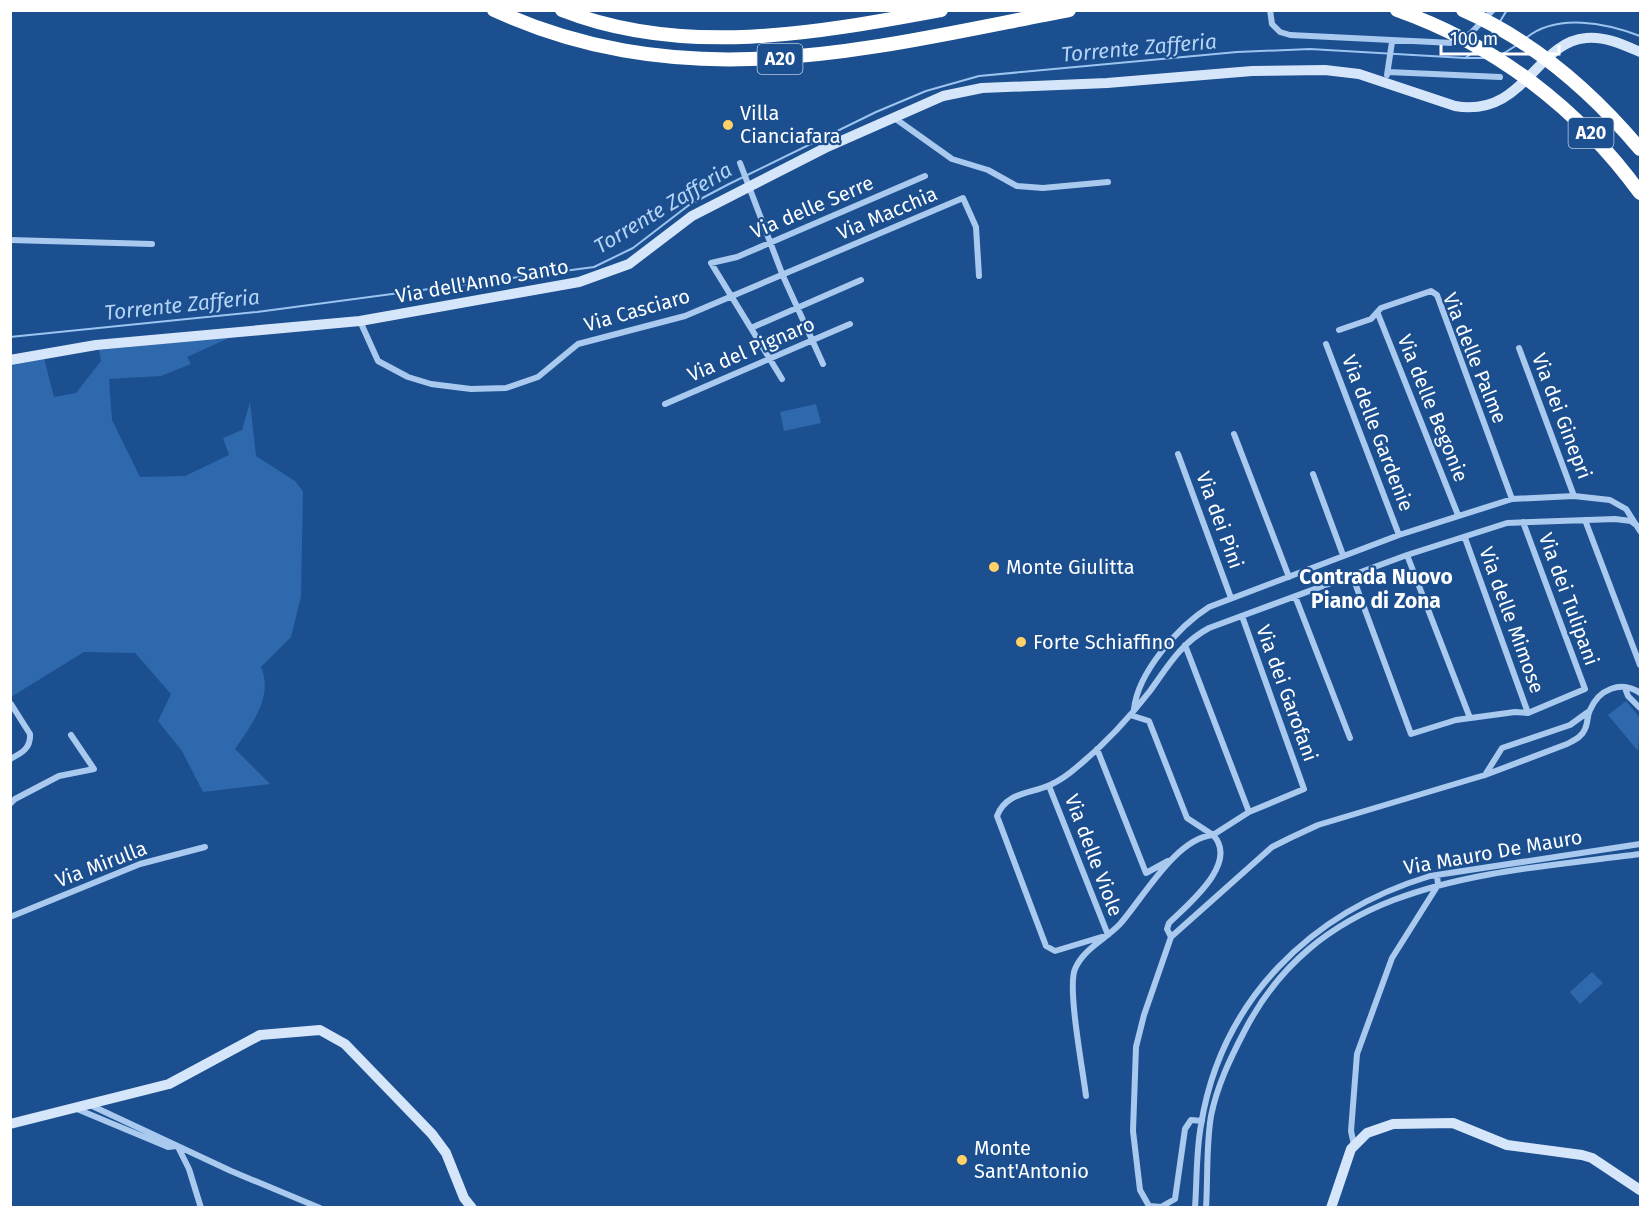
<svg xmlns="http://www.w3.org/2000/svg" width="1651" height="1218" font-family="'Fira Sans',sans-serif">
  <rect width="100%" height="100%" fill="#1b4f8f"/>
  <path fill="#2e69ad" d="M231 337 187 357 191 364 161 376 109 379 112 420 140 477 185 476 229 455 223 438 242 430 250 402 256 456 295 481 303 491 301 597 291 637 261 667C274 697 251 725 235 749L270 784 203 792 182 751 158 721 171 694 135 653 84 652 11 697V364L44 358 54 397 76 393 101 361 99 350Z
    M816 404 821 423 784 431 780 412Z
    M1626 701 1640 718 1638 751 1608 715Z
    M1592 972 1603 983 1580 1004 1570 992Z"/>
  <g fill="none" stroke-linecap="round" stroke-linejoin="round">
    <path stroke="#9cc4f0" stroke-width="2" d="M1499 23 1507 10
      M1526 38C1557 13 1606 23 1640 36
      M1483 45 1494 31
      M1501 55 1517 45
      M1466 58H1484
      M10 337 257 312 594 267 633 248 689 205 729 184 876 112 926 91 979 76 1237 52 1310 49 1465 58 1474 52"/>
    <path stroke="#a9c9ee" stroke-width="6" d="M1270 10 1272 24 1280 32 1290 35 1453 43 1471 33 1493 10
      M1388 72 1500 77
      M1387 75 1392 42
      M893 117 952 159 988 170 1017 186 1043 188 1108 182
      M740 163 783 276 823 364
      M10 240 152 244
      M1378 314 1458 515
      M360 321 378 361 408 377 431 384 471 389 506 388 538 377 578 344 685 316 963 198 976 227 979 276
      M751 328 861 280
      M1339 330 1371 319 1381 308 1431 291 1437 295 1512 499
      M1326 344 1399 535
      M1519 348 1574 496
      M782 379 711 263 737 257 925 176
      M665 404 850 324
      M1234 434 1289 577
      M1178 454 1231 598
      M1313 474 1343 555
      M1585 520 1640 665
      M1465 538 1528 713
      M1407 555 1470 718
      M1352 575 1411 734 1456 720 1515 712 1528 713 1585 689 1523 522
      M1295 596 1350 738
      M1185 645 1249 812
      M1625 688 1628 696 1640 708
      M1134 709C1138 672 1179 626 1209 607L1399 535 1512 499 1574 496 1610 500 1626 509 1640 531
      M1130 715 1149 721 1187 818 1213 835 1249 812 1304 789 1242 616
      M1097 749 1146 873 1168 861
      M10 759C22 753 31 748 30 734L11 704
      M1485 775 1502 748 1570 725 1588 712
      M1049 786 1108 935 1055 951 1046 946 997 816C1006 792 1030 794 1050 785 1059 781 1069 774 1077 767 1104 745 1129 718 1150 691 1168 666 1181 643 1209 628L1407 555 1507 523 1615 519 1631 521 1639 527
      M10 804 15 799 59 776 94 769 71 735
      M10 917 140 864 205 847
      M1086 1096C1083 1071 1067 987 1075 969 1083 949 1106 939 1120 924 1143 898 1176 838 1213 835 1240 863 1187 905 1169 923L1167 929 1171 937
      M90 1105 231 1171 320 1208
      M77 1109 168 1147 177 1146
      M1202 1121 1191 1120 1185 1129 1175 1199 1161 1207 1149 1206 1140 1190 1133 1131 1136 1047 1144 1015 1171 937 1272 847 1290 838 1318 825 1485 775 1567 744C1574 740 1582 737 1585 729 1588 723 1587 716 1590 710 1599 689 1621 680 1640 693
      M1354 1145 1351 1131 1357 1054 1392 958 1438 885 1437 875
      M178 1147 189 1169 201 1208
      M1195 1208C1197 1180 1196 1152 1201 1125 1221 1000 1311 912 1430 876L1640 844
      M1206 1208C1208 1177 1206 1146 1211 1116 1217 1086 1230 1059 1244 1032 1323 877 1490 874 1640 854"/>
    <path stroke="#d6e6fa" stroke-width="10" d="M10 360 96 345 360 321 579 282 629 264 692 216 825 148 943 96 982 88 1107 83 1252 71 1325 70 1359 74 1455 106C1524 118 1536 42 1586 38 1605 36 1624 45 1640 52
      M10 1124 169 1084 260 1035 320 1030 345 1044 432 1134 446 1153 464 1198 472 1208
      M1331 1208 1351 1149 1367 1133 1393 1124 1453 1123 1507 1145 1582 1155 1592 1158 1640 1190"/>
    <path stroke="#fff" stroke-width="14" d="M494 10C689 99 870 48 1069 10
      M562 10C684 58 817 33 941 10
      M1397 10C1496 45 1579 109 1640 193
      M1463 10C1532 40 1592 92 1640 149"/>
  </g>
  <g fill="#ffd166" stroke="#1b4f8f" stroke-width="2">
    <circle cx="728" cy="125" r="6"/>
    <circle cx="994" cy="567" r="6"/>
    <circle cx="1021" cy="642" r="6"/>
    <circle cx="962" cy="1160" r="6"/>
  </g>
  <g text-anchor="middle" stroke-width="4.5" stroke-linejoin="round" paint-order="stroke">
    <g fill="#1b4f8f" stroke="#bbcadd" stroke-width="1.5">
      <rect x="757.5" y="44" width="45" height="30" rx="4.5"/>
      <rect x="1568.5" y="118" width="45" height="30" rx="4.5"/>
    </g>
    <g font-size="18" font-weight="bold" fill="#fff">
      <text x="780" y="65">A20</text>
      <text x="1591" y="139">A20</text>
    </g>
    <g font-size="20" fill="#fff" stroke="#1b4f8f" text-anchor="start">
      <text x="740" y="120">Villa<tspan x="740" dy="23">Cianciafara</tspan></text>
      <text x="1006" y="574">Monte Giulitta</text>
      <text x="1033" y="649">Forte Schiaffino</text>
      <text x="974" y="1155">Monte<tspan x="974" dy="23">Sant'Antonio</tspan></text>
    </g>
    <g font-size="20" fill="#fff" stroke="#1b4f8f">
      <text transform="translate(812 207) rotate(-23)" y="7">Via delle Serre</text>
      <text transform="translate(887 213) rotate(-23)" y="7">Via Macchia</text>
      <text transform="translate(482 281) rotate(-10)" y="7">Via dell'Anno Santo</text>
      <text transform="translate(637 310) rotate(-16)" y="7">Via Casciaro</text>
      <text transform="translate(751 349) rotate(-23)" y="7">Via del Pignaro</text>
      <text transform="translate(1475 358) rotate(68)" y="7">Via delle Palme</text>
      <text transform="translate(1433 408) rotate(68)" y="7">Via delle Begonie</text>
      <text transform="translate(1562 416) rotate(69)" y="7">Via dei Ginepri</text>
      <text transform="translate(1378 433) rotate(69)" y="7">Via delle Gardenie</text>
      <text transform="translate(1220 520) rotate(70)" y="7">Via dei Pini</text>
      <text transform="translate(1569 599) rotate(70)" y="7">Via dei Tulipani</text>
      <text transform="translate(1512 620) rotate(70)" y="7">Via delle Mimose</text>
      <text transform="translate(1287 693) rotate(70)" y="7">Via dei Garofani</text>
      <text transform="translate(1493 852) rotate(-10)" y="7">Via Mauro De Mauro</text>
      <text transform="translate(1094 855) rotate(69)" y="7">Via delle Viole</text>
      <text transform="translate(101 864) rotate(-21)" y="7">Via Mirulla</text>
    </g>
    <g font-size="21" font-style="italic" fill="#b5d3f5" stroke="#1b4f8f">
      <text transform="translate(1139 48) rotate(-5)" y="7">Torrente Zafferia</text>
      <text transform="translate(663 208) rotate(-31)" y="7">Torrente Zafferia</text>
      <text transform="translate(182 305) rotate(-6)" y="7">Torrente Zafferia</text>
    </g>
    <g font-size="21" font-weight="bold" fill="#fff" stroke="#1b4f8f">
      <text x="1376" y="584">Contrada Nuovo<tspan x="1376" dy="24">Piano di Zona</tspan></text>
    </g>
  </g>
  <rect width="1651" height="1218" fill="none" stroke="#ffffff" stroke-width="24"/>
  <path d="M1441 45v9h118v-9" fill="none" stroke="#ffffff" stroke-width="3"/>
  <text x="1450" y="45" font-size="18" fill="#ffffff" stroke="#1b4f8f" stroke-width="4.5" paint-order="stroke">100 m</text>
</svg>
